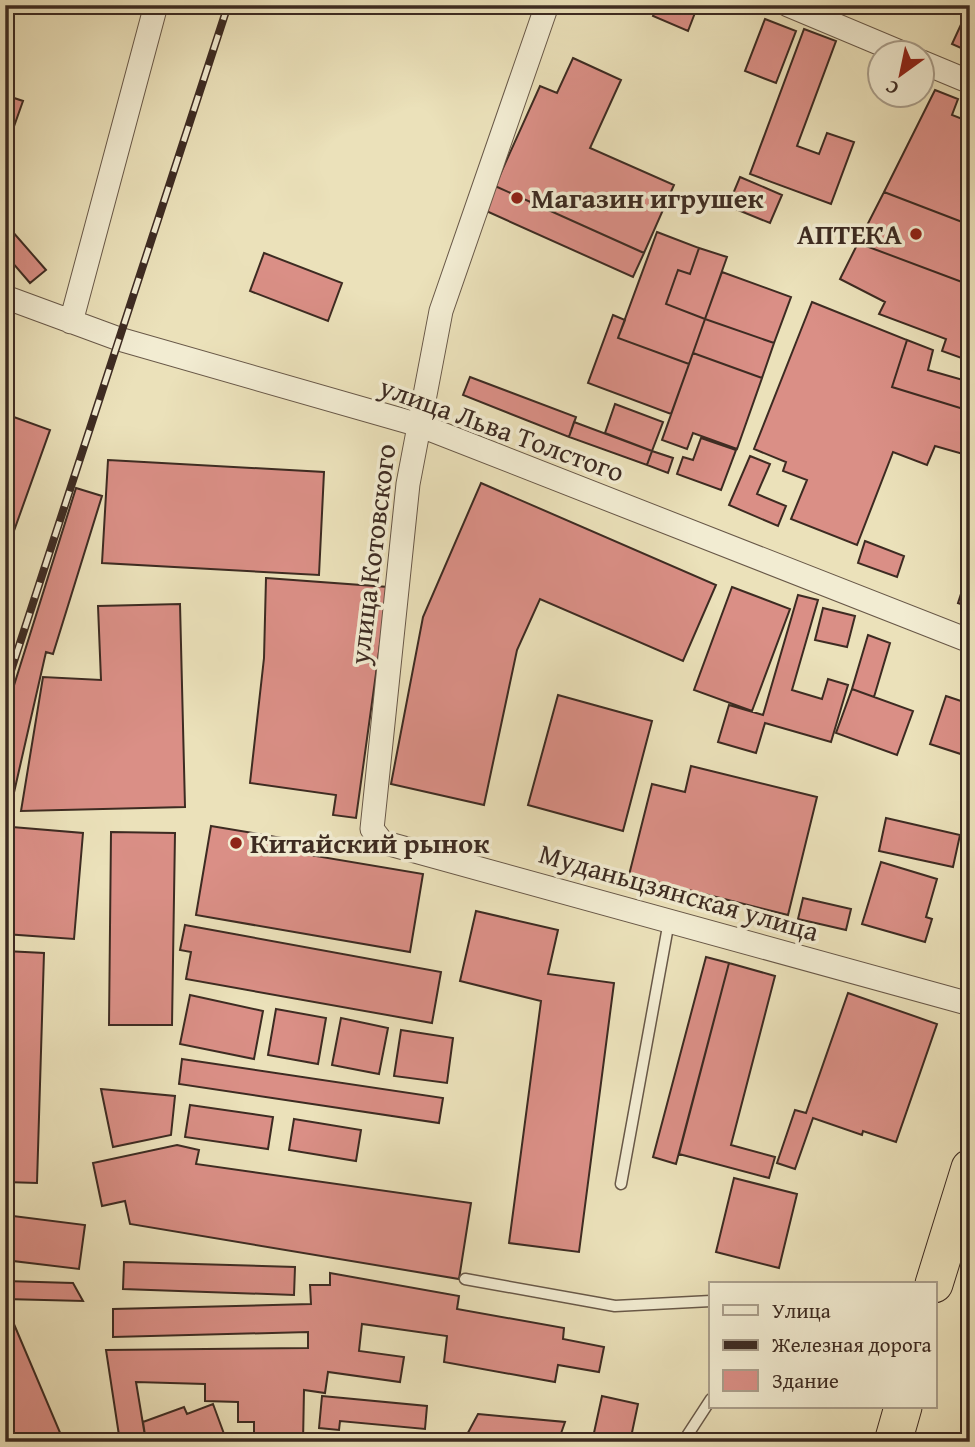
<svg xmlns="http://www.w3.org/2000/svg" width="975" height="1447" font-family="'Gentium Book Plus',serif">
  <rect width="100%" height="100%" fill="#ebe1ba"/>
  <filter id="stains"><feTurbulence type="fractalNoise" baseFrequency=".00286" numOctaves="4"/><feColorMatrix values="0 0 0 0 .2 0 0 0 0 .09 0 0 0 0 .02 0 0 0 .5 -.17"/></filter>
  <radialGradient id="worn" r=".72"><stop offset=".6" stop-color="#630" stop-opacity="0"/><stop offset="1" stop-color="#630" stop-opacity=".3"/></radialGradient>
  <path fill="#da8f86" stroke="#3d2b22" stroke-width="2" d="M657 5H698L688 31 653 16Z
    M970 5V52L952 44Z
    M765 19 796 31 776 83 745 71Z
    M804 29 836 41 797 146 819 154 827 133 854 142 831 204 750 174Z
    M573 58 621 80 590 148 674 185 644 253 495 186 540 86 557 93Z
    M935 90 958 99 952 115 970 122V225L884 192Z
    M5 95 23 101 7 146 5 145Z
    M740 177 782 195 770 223 728 206Z
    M495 186 644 253 633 277 484 210Z
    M884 192 970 225V285L858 243Z
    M5 223 46 270 30 283 5 254Z
    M657 232 699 248 690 274 678 270 666 304 705 319 689 364 618 338Z
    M858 243 970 285V361L942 351 946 339 879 314 885 302 840 279Z
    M699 248 727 257 705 319 666 304 678 270 690 274Z
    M264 253 342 283 328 321 250 291Z
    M722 272 791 297 774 343 705 319Z
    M812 302 907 340 892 387 970 411V456L935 446 927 465 893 452 857 545 791 519 807 480 783 471 786 462 754 449Z
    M613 315 625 320 618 338 689 364 671 414 588 383Z
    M705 319 774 343 762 378 693 353Z
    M907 340 933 350 928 370 970 382V411L892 387Z
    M693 353 762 378 737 449 693 433 687 449 662 440Z
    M470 377 576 417 569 437 463 395Z
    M615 404 663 422 652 451 605 433Z
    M11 416 50 430 5 556V432Z
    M574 422 652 451 647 465 569 437Z
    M701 438 736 450 721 490 677 474 683 457 693 460Z
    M652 451 673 458 668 473 647 465Z
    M750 456 770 464 757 494 786 506 778 526 729 505Z
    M108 460 324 472 319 575 102 563Z
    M481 483 716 585 683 661 540 599 517 650 484 805 391 784 423 617Z
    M76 488 102 496 53 654 46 652 5 832V714Z
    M865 541 904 556 897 577 858 563Z
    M969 569H970V607L958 603Z
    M266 578 388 587 356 818 333 815 336 795 250 783 264 658Z
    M732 587 790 609 752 711 694 690Z
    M798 595 818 600 792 690 822 699 828 679 848 685 831 742 765 723 756 753 718 742 729 705 763 715Z
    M180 604 185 807 21 811 43 677 101 680 98 606Z
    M823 608 855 616 847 647 815 640Z
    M868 635 890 643 874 697 852 689Z
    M852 689 913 711 897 755 836 733Z
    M558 695 652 721 623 831 528 805Z
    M946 696 970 704V757L930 744Z
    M691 766 817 797 788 915 629 875 652 784 685 792Z
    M886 818 960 835 953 867 879 851Z
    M211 826 288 839 286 851 423 874 410 952 196 915Z
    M12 827 83 833 74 939 5 934Z
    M111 832 175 833 172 1025H109Z
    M881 862 937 879 926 917 932 919 925 942 862 924Z
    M803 898 851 909 846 930 798 919Z
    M476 911 558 930 548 974 614 983 579 1252 509 1243 541 1001 460 981Z
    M185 925 441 972 432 1023 186 979 191 952 180 950Z
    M5 951 44 953 37 1183 5 1182Z
    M706 957 729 963 676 1164 653 1157Z
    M729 963 775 976 731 1145 775 1157 769 1178 679 1154Z
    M848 993 937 1024 896 1142 863 1131 862 1135 813 1118 795 1169 777 1163 795 1110 806 1113Z
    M190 995 263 1011 254 1059 180 1044Z
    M276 1009 326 1018 318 1064 268 1055Z
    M341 1018 388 1028 379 1074 332 1065Z
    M401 1030 453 1038 447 1083 394 1076Z
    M182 1059 443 1098 439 1123 179 1084Z
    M101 1089 175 1096 171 1135 113 1147Z
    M190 1105 273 1117 268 1149 185 1137Z
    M294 1119 361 1130 356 1161 289 1150Z
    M177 1145 199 1150 196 1164 471 1203 459 1279 130 1224 125 1201 102 1206 93 1163Z
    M734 1178 797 1194 779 1268 716 1252Z
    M5 1215 85 1225 79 1269 5 1260Z
    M124 1262 295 1267 294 1295 123 1289Z
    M330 1273 459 1296 457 1309 564 1328 563 1339 604 1347 599 1372 558 1365 555 1382 444 1362 447 1336 362 1324 359 1351 404 1357 400 1382 328 1372 325 1393 304 1390 303 1442H254V1422H238V1402L205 1401V1384L136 1382 146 1442H120L106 1350 308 1348V1332L113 1337V1309L311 1304 310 1285H330Z
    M5 1281 73 1283 83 1301 5 1299Z
    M5 1303 64 1442H5Z
    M322 1396 427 1406 425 1429 340 1421 339 1430 319 1428Z
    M602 1396 638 1404 630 1442H592Z
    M213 1404 227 1442H146L143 1422 184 1407 187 1414Z
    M478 1414 565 1422 558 1442H463Z"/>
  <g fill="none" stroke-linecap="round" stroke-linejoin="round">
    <defs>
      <path id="service" d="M621 1184 669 921
        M465 1279 615 1306 711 1301
        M683 1442 711 1399"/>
      <path id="minor" d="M547 5 441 311 408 484 372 829 382 842 970 1004
        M788 5 900 52
        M922 62 970 82
        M5 297 119 339 419 425 970 641
        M71 322 156 5"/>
      <path id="trunk" d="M934 1284 970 1168
        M893 1442 903 1407"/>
    </defs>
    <use href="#service" stroke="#685848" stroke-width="13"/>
    <use href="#minor" stroke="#685848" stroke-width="25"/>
    <use href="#trunk" stroke="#3d2b22" stroke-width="39"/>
    <use href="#service" stroke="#f2ecd2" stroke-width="10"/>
    <use href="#minor" stroke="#f2ecd2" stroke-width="23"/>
    <use href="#trunk" stroke="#ebe1ba" stroke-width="37"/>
    <defs>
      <path id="rail" d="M5 689 228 5"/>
    </defs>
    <use href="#rail" stroke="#3d2b22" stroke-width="8"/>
    <use href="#rail" stroke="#f2ecd2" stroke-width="5" stroke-dasharray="16" stroke-linecap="butt"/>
  </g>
  <g fill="#8f2418" stroke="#f2ecd2" stroke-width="2.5">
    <circle cx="517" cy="198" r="7"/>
    <circle cx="916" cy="234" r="7"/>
    <circle cx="236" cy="843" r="7"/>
  </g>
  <g text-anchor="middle" stroke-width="7" stroke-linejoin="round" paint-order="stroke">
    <g font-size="28" font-weight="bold" fill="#3d2b22" stroke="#f2ecd2" text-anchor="start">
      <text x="531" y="208">Магазин игрушек</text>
      <text x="902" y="244" text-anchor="end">АПТЕКА</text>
      <text x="250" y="853">Китайский рынок</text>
    </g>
    <g font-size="28" fill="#3d2b22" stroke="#f2ecd2">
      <text transform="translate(502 429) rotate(20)" y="10">улица Льва Толстого</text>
      <text transform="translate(372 554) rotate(-83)" y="10">улица Котовского</text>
      <text transform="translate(679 892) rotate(16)" y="10">Муданьцзянская улица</text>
    </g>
  </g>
  <rect width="975" height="1447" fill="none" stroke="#ebe1ba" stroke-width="28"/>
  <rect x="7" y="7" width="961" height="1433" fill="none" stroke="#3d2b22" stroke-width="3.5"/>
  <rect x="14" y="14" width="947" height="1419" fill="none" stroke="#3d2b22" stroke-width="2"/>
  <rect x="709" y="1282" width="228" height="126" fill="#f2ecd2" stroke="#aa9f8c" stroke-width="2"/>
  <rect x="723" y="1305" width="35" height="10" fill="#f2ecd2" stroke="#aa9f8c" stroke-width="2"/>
  <text x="772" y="1318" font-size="21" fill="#3d2b22">Улица</text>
  <rect x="723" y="1340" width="35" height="10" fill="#3d2b22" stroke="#aa9f8c" stroke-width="2"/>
  <text x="772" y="1352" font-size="21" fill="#3d2b22">Железная дорога</text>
  <rect x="723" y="1370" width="35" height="21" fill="#da8f86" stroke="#aa9f8c" stroke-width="2"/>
  <text x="772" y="1388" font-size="21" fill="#3d2b22">Здание</text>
  <g transform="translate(901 74) rotate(213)"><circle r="33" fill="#f2ecd2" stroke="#aa9f8c" stroke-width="2"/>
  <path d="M0-5L12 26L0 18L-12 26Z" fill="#8f2418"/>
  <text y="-10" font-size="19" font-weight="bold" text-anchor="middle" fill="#3d2b22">С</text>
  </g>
  <rect width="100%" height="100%" filter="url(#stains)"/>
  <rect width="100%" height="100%" fill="url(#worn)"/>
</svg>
